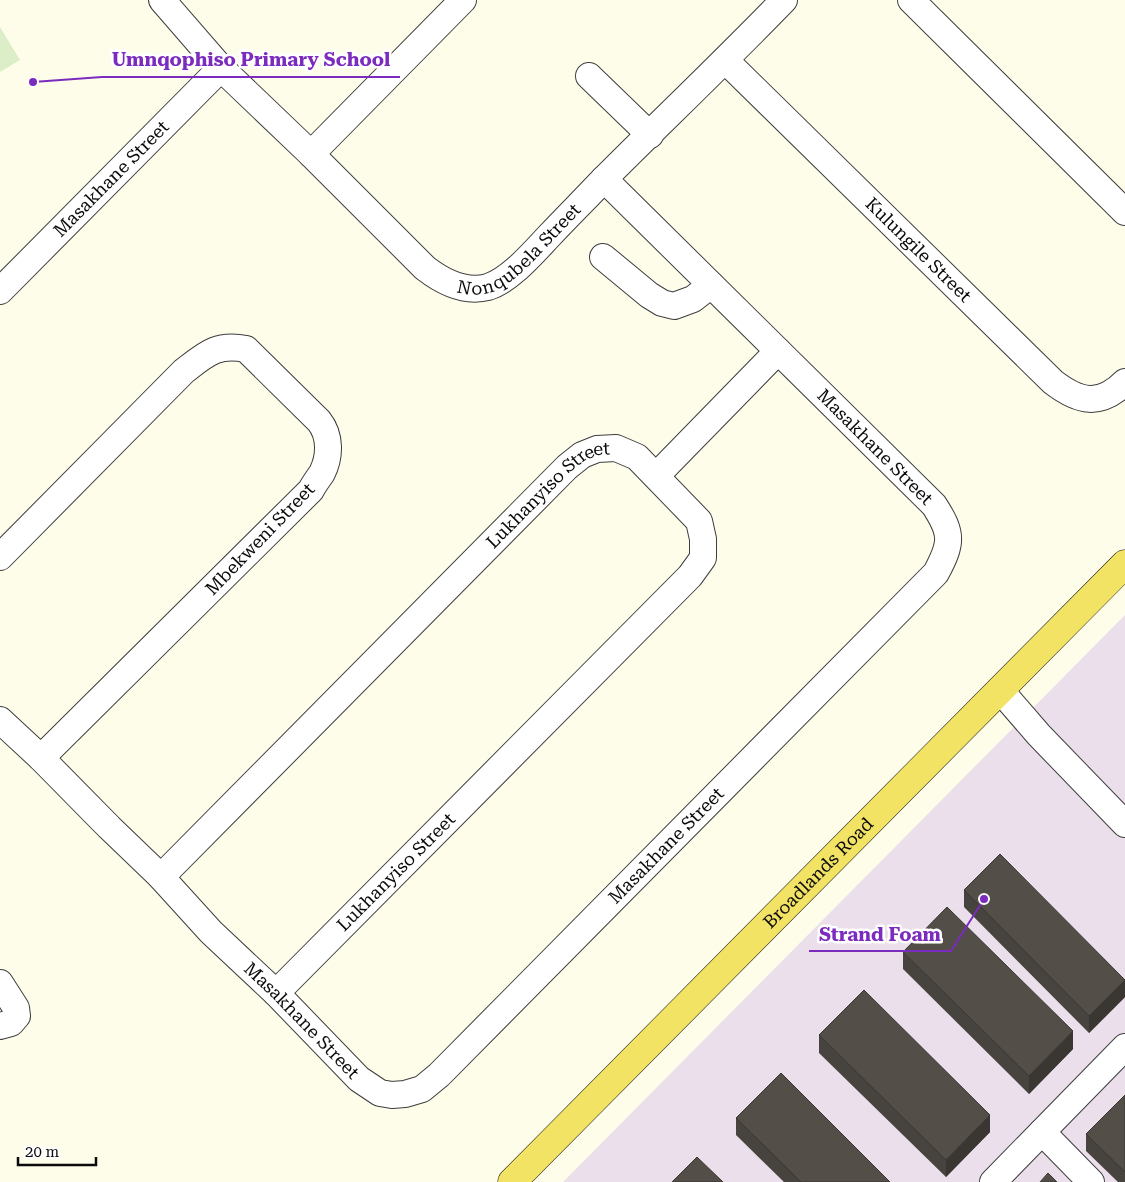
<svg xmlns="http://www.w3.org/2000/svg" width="1125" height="1182" font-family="'Roboto Serif',serif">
  <rect width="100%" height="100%" fill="#fefdea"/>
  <path fill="#eadfea" d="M1125 615V1182H563Z"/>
  <path fill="#dbeec7" d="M0 27 20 60 0 72Z"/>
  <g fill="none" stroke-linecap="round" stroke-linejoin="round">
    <defs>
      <g id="minor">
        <path id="s1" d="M162 0 221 68 311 154 425 268C443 282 465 293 488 287 510 280 533 253 549 236 567 217 586 198 604 179 664 119 725 61 784 0"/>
        <path d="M911 0 1125 212"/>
        <path id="s2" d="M725 60 1053 382C1079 402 1100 407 1125 382"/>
        <path d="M589 76 650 135"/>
        <path d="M311 154 463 0"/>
        <path d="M603 257 649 295 662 303 674 306 693 299 711 285"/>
        <path id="s3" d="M0 291 221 68"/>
        <path d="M656 476 778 351"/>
        <path d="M0 557 184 371C206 354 217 343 246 349L319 421C331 436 330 457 322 473 318 479 314 484 311 490L41 758"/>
        <path d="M1000 690 1039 735 1125 824"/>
        <path id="s4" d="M0 720 41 758 109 827 161 877 211 932 276 993 359 1079 380 1093 392 1095 405 1094 422 1089 439 1075 936 573C952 543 953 534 934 505L604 179"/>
        <path id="s5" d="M161 877 567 467 582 455 597 449 616 448 637 457 699 521 703 539V558L690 576 276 993"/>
        <path d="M0 983 16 1008 17 1016 11 1023 0 1026"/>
        <path d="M1042 1132 1091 1182"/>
        <path d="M993 1182 1125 1047"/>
      </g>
      <g id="major">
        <path id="s6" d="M512 1182 1125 564"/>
      </g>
    </defs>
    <use href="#minor" stroke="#3e3e3e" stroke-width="28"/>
    <use href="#major" stroke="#1c1c1c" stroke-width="29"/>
    <use href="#minor" stroke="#fff" stroke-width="26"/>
    <use href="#major" stroke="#f3e365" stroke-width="28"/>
  </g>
  <path fill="#47433e" d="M964 890 1125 997 1089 1033 964 907Z
    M903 952 1073 1049 1029 1094 903 969Z
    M819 1035 990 1132 946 1177 819 1053Z
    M1125 1095V1182H1118L1086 1151V1134Z
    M736 1118 890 1182H784L736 1135Z"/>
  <path fill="#3a3732" d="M1125 980V997L1089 1033V1016Z
    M1073 1031V1049L1029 1094V1076Z
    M990 1115V1132L946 1177V1160Z"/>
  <path fill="#534e48" stroke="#3a3732" d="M1000 854 1125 980 1089 1016 964 890Z
    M947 907 1073 1031 1029 1076 903 952Z
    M864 990 990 1115 946 1160 819 1035Z
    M781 1073 890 1182H801L736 1118Z
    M1125 1095V1172L1086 1134Z
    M697 1157 723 1182H672Z
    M1048 1173 1057 1182H1040Z"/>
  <g text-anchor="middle" stroke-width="5" stroke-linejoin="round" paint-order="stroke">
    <g font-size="18" fill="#0b0b0b" stroke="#fff">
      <text dy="6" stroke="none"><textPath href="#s3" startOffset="158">Masakhane Street</textPath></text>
      <text dy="6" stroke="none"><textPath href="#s1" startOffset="489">Nonqubela Street</textPath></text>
      <text dy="6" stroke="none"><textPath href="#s2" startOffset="271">Kulungile Street</textPath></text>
      <text transform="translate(875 447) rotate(45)" y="6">Masakhane Street</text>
      <text dy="6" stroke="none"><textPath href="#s5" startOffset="546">Lukhanyiso Street</textPath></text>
      <text transform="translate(260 539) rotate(-46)" y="6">Mbekweni Street</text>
      <text dy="6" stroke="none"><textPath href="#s4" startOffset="921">Masakhane Street</textPath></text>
      <text transform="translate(396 872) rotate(-45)" y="6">Lukhanyiso Street</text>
      <text dy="6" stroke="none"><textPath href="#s6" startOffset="435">Broadlands Road</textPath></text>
      <text dy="6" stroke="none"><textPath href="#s4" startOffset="426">Masakhane Street</textPath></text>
    </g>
  </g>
  <path fill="none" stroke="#7b2cbf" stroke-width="2" d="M33 82L102 77H400M984 899L951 951H809"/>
  <g fill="#7b2cbf" stroke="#fff" stroke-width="2">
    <circle cx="33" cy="82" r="5"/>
    <circle cx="984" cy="899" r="5"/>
  </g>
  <g font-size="19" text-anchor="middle" font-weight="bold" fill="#7b2cbf" stroke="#fff" stroke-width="5" stroke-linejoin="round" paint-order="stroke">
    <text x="251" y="66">Umnqophiso Primary School</text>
    <text x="880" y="941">Strand Foam</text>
  </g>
  <path d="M18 1157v8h78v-8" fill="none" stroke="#0b0b0b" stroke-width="2.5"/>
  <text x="25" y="1157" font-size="15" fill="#0b0b0b" stroke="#ffffff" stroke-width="4" paint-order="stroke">20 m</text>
</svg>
